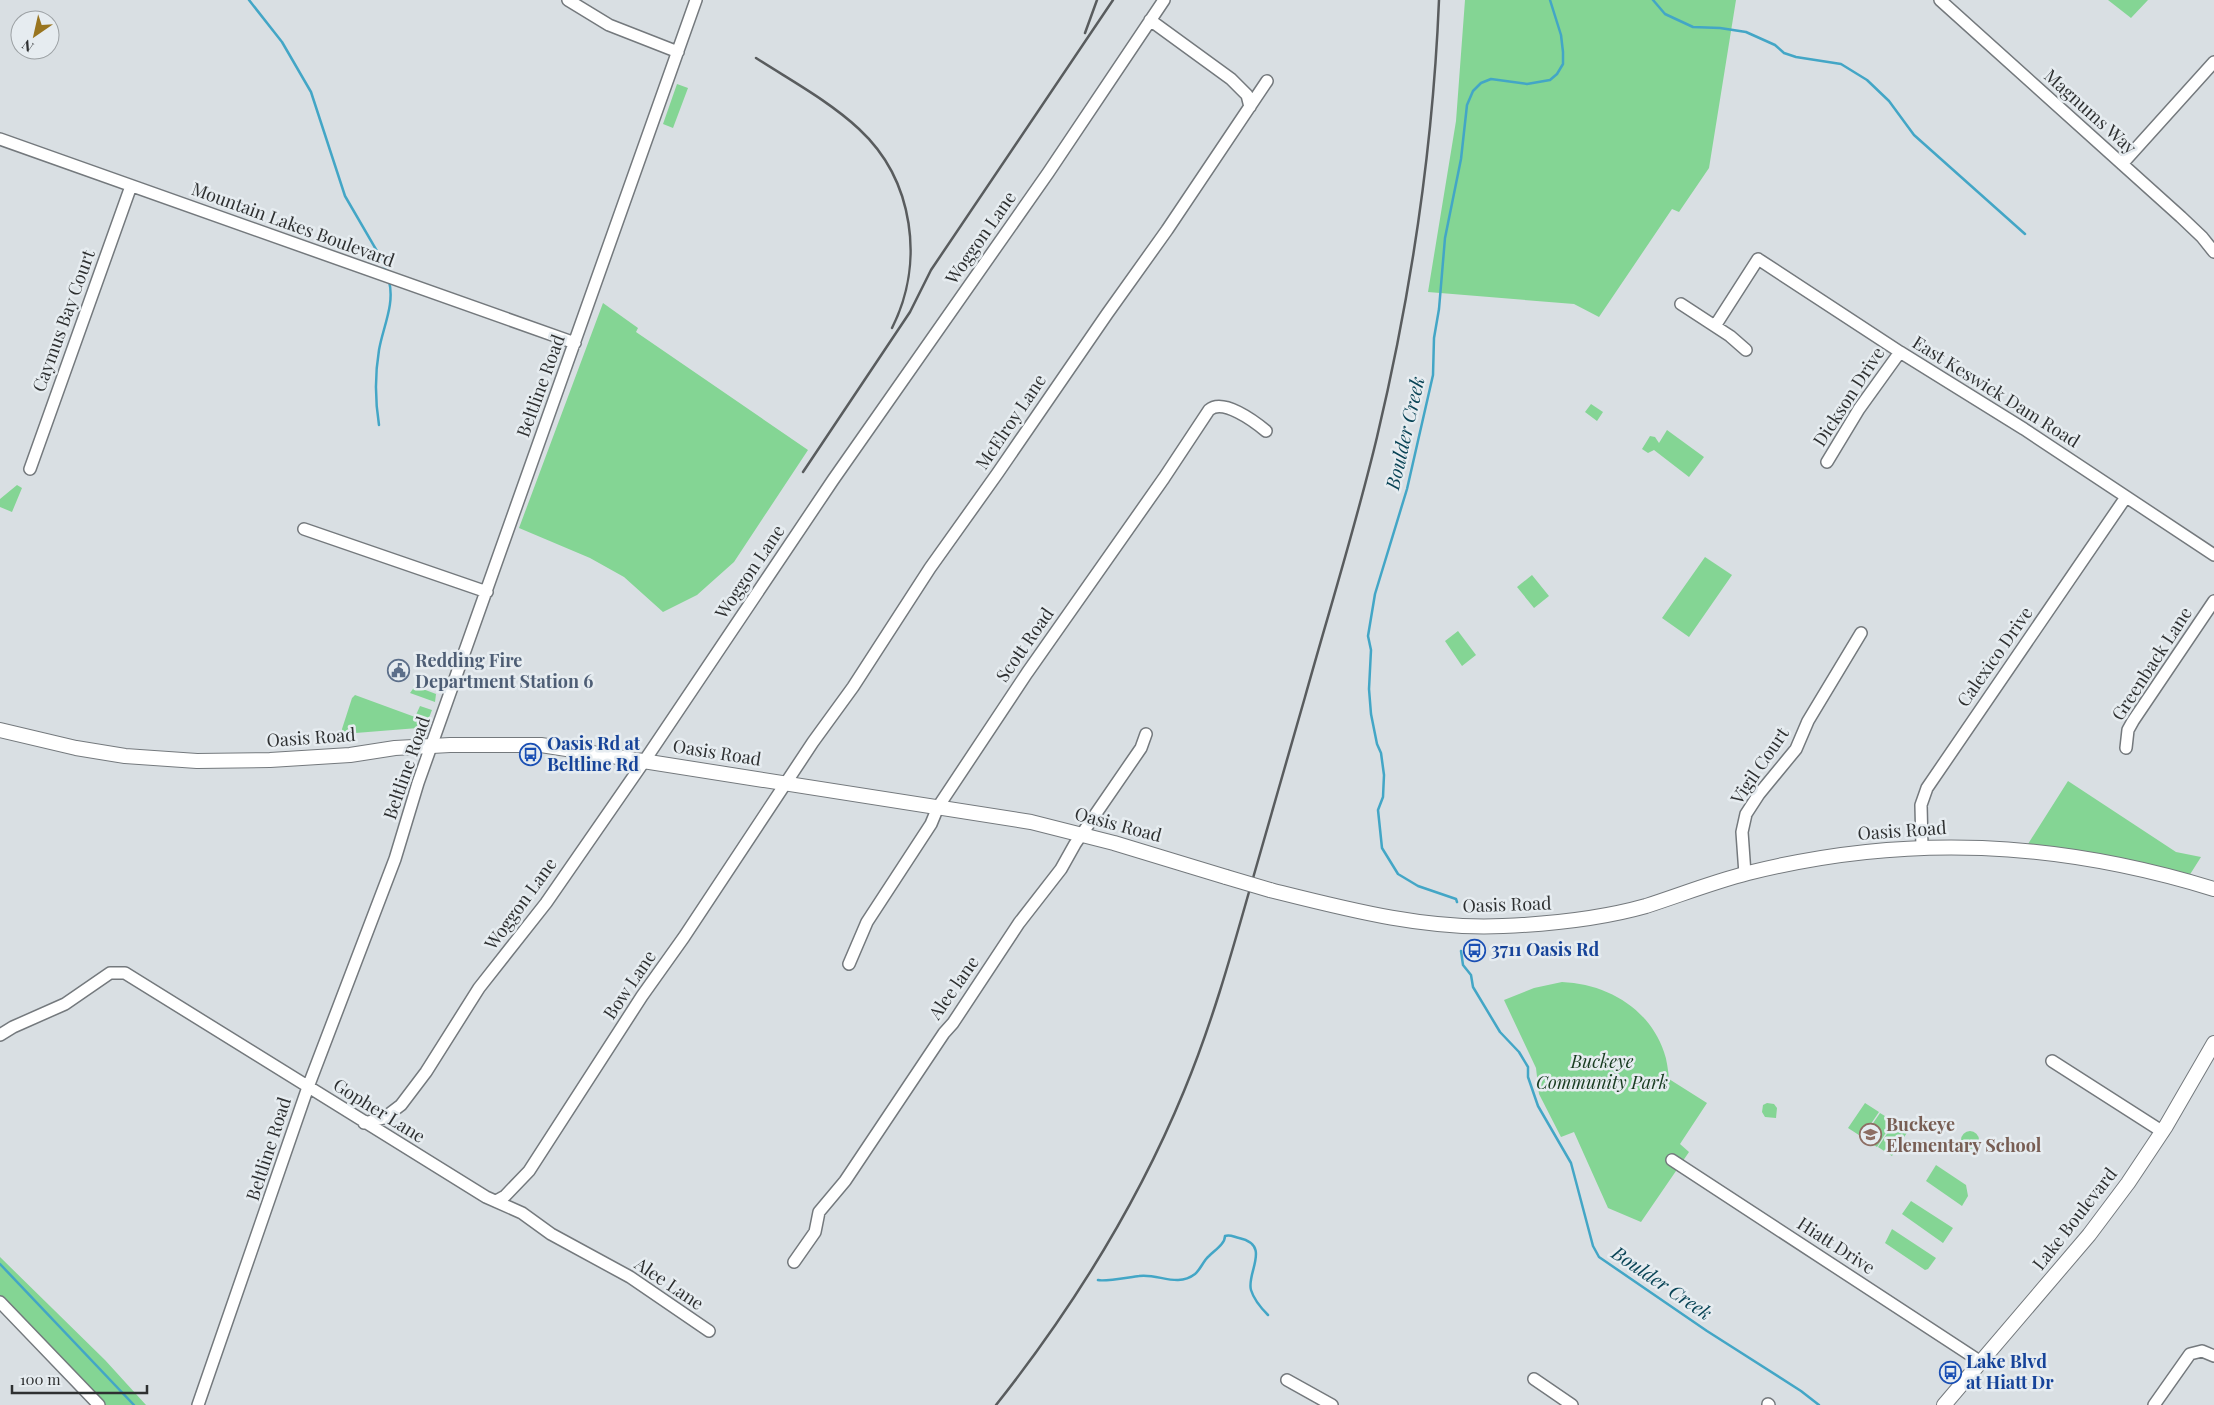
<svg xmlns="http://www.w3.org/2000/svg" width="2214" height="1405" font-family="'Playfair Display',serif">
  <rect width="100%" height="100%" fill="#d9dfe3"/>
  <path fill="#84d594" d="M1465 0H1736L1709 168 1679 212 1672 209 1599 317 1574 304 1428 292 1456 121Z
    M2108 0H2148L2131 18Z
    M677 84 688 88 673 128 663 124Z
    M603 303 638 328 636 332 808 450 734 562 697 595 663 612 624 577 590 558 519 528Z
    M1591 404 1603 412 1597 421 1585 412Z
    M1667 430 1704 457 1689 477 1654 450 1648 453 1642 449 1650 436 1655 437 1659 443Z
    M17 485 22 488 12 512 0 507V499Z
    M1705 557 1732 575 1689 637 1662 618Z
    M1532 575 1549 596 1534 608 1517 587Z
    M1458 631 1476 655 1462 666 1445 641Z
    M415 686 436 694 435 702 410 693Z
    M355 695 415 717 420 706 432 710 427 723 418 728 343 734 342 729 352 698Z
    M2068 781 2176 852 2201 857 2189 876 2094 853 2028 844Z
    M1562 982C1607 984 1649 1008 1664 1052 1667 1060 1668 1070 1669 1079L1707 1103 1680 1144 1689 1152 1641 1222 1608 1208 1574 1132 1561 1137 1539 1094 1536 1068 1504 1000 1534 988Z
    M1767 1103 1774 1104 1777 1108 1776 1118 1765 1117 1762 1112 1763 1105Z
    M1865 1103 1879 1112 1862 1137 1848 1128Z
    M1880 1113 1893 1121 1877 1147 1863 1138Z
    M1895 1122 1908 1131 1892 1156 1878 1147Z
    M1961 1140a9 9 0 1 1 18 0a9 9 0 1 1-18 0Z
    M1936 1165 1966 1185 1968 1196 1962 1206 1926 1181Z
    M1911 1201 1953 1228 1943 1243 1902 1214Z
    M1892 1229 1936 1258 1928 1269 1925 1270 1885 1243Z
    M0 1257 105 1360 146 1405H103L0 1297Z"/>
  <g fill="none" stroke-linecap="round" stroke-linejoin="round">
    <path stroke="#43a6c6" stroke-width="2.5" d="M249 0 282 42 311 92 345 196 381 258 386 271
      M1653 0 1665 14 1693 27 1720 28 1746 32 1775 45 1784 53 1796 57 1841 64 1867 80 1889 101 1914 135 2025 234
      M379 425C375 400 375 374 379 350 383 327 395 304 389 281
      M1457 902 1456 899 1418 886 1398 874 1382 848 1378 810 1383 797 1384 775 1381 753 1377 744 1371 714 1369 689 1371 650 1368 636 1375 594 1407 489 1433 375 1434 338 1439 309 1445 238 1461 159 1467 105 1473 91 1481 83 1491 79 1527 84 1550 80 1557 74 1563 64V52L1561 35 1550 0
      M1461 951 1463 965 1471 975 1473 987 1500 1032 1519 1052 1528 1067V1077L1538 1106 1571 1163 1593 1246 1599 1257 1707 1331 1801 1391 1819 1405
      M0 1264 134 1405
      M1098 1280C1104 1282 1130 1277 1139 1276 1158 1273 1177 1288 1195 1274 1201 1269 1203 1261 1209 1256 1215 1250 1225 1244 1225 1236 1230 1234 1234 1237 1239 1238 1272 1245 1246 1273 1251 1290 1254 1300 1261 1308 1268 1315"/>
    <defs>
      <path id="minor" d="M568 0 609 25 678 52
        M1940 0 2181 217 2202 237 2214 252
        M1150 20 1231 79 1247 95 1250 107
        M0 139 575 343
        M2122 164 2214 62
        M1681 304 1730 336 1746 350
        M1715 326 1758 259 1900 352 2024 429 2214 555
        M1827 462 1859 409 1900 352
        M30 469 131 186
        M304 529 487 592
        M2126 748 2128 730 2133 721 2214 601
        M1922 847 1921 805 1927 788 2126 497
        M1745 874 1742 832 1746 814 1759 794 1796 749 1808 721 1861 633
        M849 964 867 922 931 824 938 807 1027 673 1164 478 1209 410C1223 398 1254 421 1266 431
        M0 1035 13 1027 65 1004 110 973H125L486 1197 522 1213 551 1234 630 1277 709 1331
        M2052 1061 2163 1132
        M364 1123 384 1118 401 1105 426 1072 479 988 546 903 645 760 833 480 1048 173 1164 0
        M1672 1160 1981 1362
        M496 1201 505 1196 529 1171 642 996 684 937 813 742 853 687 930 568 997 474 1107 314 1167 230 1267 81
        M794 1262 815 1232 819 1212 845 1181 944 1033 953 1023 1019 923 1061 869 1075 844 1141 748 1146 734
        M0 1302 99 1405
        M1534 1379 1572 1405
        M1287 1380 1332 1405
        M1768 1404 1769 1405
        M198 1405 308 1087 395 859 418 783 696 0
        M2154 1405 2190 1354 2202 1351 2214 1356"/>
      <path id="major" d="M0 730 76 748 125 756 197 761 270 760 350 755 395 748 450 745H541L1031 822 1114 843 1226 877
        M1270 890C1346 909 1425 930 1503 926 1551 924 1600 919 1646 906 1680 895 1713 882 1748 873 1907 833 2058 841 2214 889
        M1944 1405 2089 1235 2128 1183 2166 1126 2214 1043"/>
    </defs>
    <use href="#minor" stroke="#74797d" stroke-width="14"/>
    <use href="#major" stroke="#74797d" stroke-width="16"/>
    <use href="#minor" stroke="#fff" stroke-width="11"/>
    <use href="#major" stroke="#fff" stroke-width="14"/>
    <path stroke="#595c5e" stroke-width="2.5" d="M1085 33 1097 0
      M756 58C790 80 829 101 859 129 914 180 925 263 892 328
      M803 472 910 312 931 270 1113 0
      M996 1405C1072 1309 1137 1205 1184 1091 1211 1026 1230 959 1249 892 1268 827 1286 762 1305 697 1329 611 1356 525 1377 437 1411 294 1433 147 1439 0"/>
    <defs>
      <path id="major-bridge" d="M1226 877 1270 890"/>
    </defs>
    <use href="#major-bridge" stroke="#74797d" stroke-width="16" stroke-linecap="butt"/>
    <use href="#major-bridge" stroke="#fff" stroke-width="14"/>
  </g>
  <defs>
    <symbol id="civic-ring" viewBox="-11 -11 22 22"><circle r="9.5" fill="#e6ecf0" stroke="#5c6f8a" stroke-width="1.5"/><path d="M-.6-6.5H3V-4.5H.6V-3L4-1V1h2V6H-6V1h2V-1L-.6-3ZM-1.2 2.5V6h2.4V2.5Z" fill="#5c6f8a"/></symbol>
    <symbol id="bus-ring" viewBox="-11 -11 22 22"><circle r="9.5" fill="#e6ecf0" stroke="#1a4fb4" stroke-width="1.5"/><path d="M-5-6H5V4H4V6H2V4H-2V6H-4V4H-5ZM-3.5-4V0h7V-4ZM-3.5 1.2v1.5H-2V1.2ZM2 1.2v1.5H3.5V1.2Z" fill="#1a4fb4"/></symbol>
    <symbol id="school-ring" viewBox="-11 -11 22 22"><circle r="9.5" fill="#e6ecf0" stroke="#8d6e63" stroke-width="1.5"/><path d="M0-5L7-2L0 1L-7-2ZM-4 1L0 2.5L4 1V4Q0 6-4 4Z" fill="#8d6e63"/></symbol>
  </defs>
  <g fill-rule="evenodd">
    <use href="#civic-ring" x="386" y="658" width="25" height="25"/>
    <use href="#bus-ring" x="518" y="742" width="25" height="25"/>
    <use href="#bus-ring" x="1462" y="938" width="25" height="25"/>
    <use href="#school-ring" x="1858" y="1122" width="25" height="25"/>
    <use href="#bus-ring" x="1938" y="1360" width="25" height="25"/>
  </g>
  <g text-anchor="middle" stroke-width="5" stroke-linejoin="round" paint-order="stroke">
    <g font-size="18" fill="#2e3031" stroke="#e6ecf0">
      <text transform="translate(2090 112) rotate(42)" y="6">Magnums Way</text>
      <text transform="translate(293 225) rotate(20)" y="6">Mountain Lakes Boulevard</text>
      <text transform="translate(981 238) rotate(-55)" y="6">Woggon Lane</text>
      <text transform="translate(64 321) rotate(-70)" y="6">Caymus Bay Court</text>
      <text transform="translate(541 386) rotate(-70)" y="6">Beltline Road</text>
      <text transform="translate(1996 392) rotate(32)" y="6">East Keswick Dam Road</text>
      <text transform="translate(1849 397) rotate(-57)" y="6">Dickson Drive</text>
      <text transform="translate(1011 422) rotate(-56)" y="6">McElroy Lane</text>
      <text transform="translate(750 572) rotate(-56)" y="6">Woggon Lane</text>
      <text transform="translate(1025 645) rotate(-55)" y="6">Scott Road</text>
      <text transform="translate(1995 657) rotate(-55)" y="6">Calexico Drive</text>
      <text transform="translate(2152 664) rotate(-57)" y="6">Greenback Lane</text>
      <text transform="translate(311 738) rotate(-4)" y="6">Oasis Road</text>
      <text transform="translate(717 753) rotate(9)" y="6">Oasis Road</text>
      <text transform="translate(1760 766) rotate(-56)" y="6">Vigil Court</text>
      <text transform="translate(407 768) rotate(-71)" y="6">Beltline Road</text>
      <text transform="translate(1118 825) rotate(15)" y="6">Oasis Road</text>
      <text transform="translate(1902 831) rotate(-4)" y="6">Oasis Road</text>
      <text transform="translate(521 904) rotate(-54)" y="6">Woggon Lane</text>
      <text transform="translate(1507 905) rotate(-2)" y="6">Oasis Road</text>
      <text transform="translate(630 985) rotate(-56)" y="6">Bow Lane</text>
      <text transform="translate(954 988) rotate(-55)" y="6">Alee lane</text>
      <text transform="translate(379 1111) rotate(32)" y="6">Gopher Lane</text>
      <text transform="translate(269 1149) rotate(-72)" y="6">Beltline Road</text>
      <text transform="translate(2075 1219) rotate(-52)" y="6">Lake Boulevard</text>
      <text transform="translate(1836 1246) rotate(33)" y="6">Hiatt Drive</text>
      <text transform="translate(669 1284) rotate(34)" y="6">Alee Lane</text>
    </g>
    <g font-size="18" font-weight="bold" fill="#4e5e75" stroke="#e6ecf0" text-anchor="start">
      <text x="415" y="667">Redding Fire<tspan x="415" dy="21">Department Station 6</tspan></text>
    </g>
    <g font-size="18" font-weight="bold" fill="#164399" stroke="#e6ecf0" text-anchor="start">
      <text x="547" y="750">Oasis Rd at<tspan x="547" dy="21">Beltline Rd</tspan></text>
      <text x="1491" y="956">3711 Oasis Rd</text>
      <text x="1966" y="1368">Lake Blvd<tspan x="1966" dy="21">at Hiatt Dr</tspan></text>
    </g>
    <g font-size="18" font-style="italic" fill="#183b20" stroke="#e6ecf0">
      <text x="1602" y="1068">Buckeye<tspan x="1602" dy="21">Community Park</tspan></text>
    </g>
    <g font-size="18" font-weight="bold" fill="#785e54" stroke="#e6ecf0" text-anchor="start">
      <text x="1886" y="1131">Buckeye<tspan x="1886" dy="21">Elementary School</tspan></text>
    </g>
    <g font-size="19" font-style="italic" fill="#094456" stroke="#e6ecf0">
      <text transform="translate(1405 433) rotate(-77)" y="7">Boulder Creek</text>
      <text transform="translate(1662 1283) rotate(34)" y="7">Boulder Creek</text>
    </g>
  </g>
  <g transform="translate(35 35) rotate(214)"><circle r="24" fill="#e6ecf0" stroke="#9ca1a4"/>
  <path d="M0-4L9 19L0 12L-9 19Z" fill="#99751f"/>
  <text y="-8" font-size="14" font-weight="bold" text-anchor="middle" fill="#2e3031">N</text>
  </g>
  <path d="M12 1385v8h135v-8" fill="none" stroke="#2e3031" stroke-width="2.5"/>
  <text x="20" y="1385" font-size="15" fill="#2e3031" stroke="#e6ecf0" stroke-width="4" paint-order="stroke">100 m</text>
</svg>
